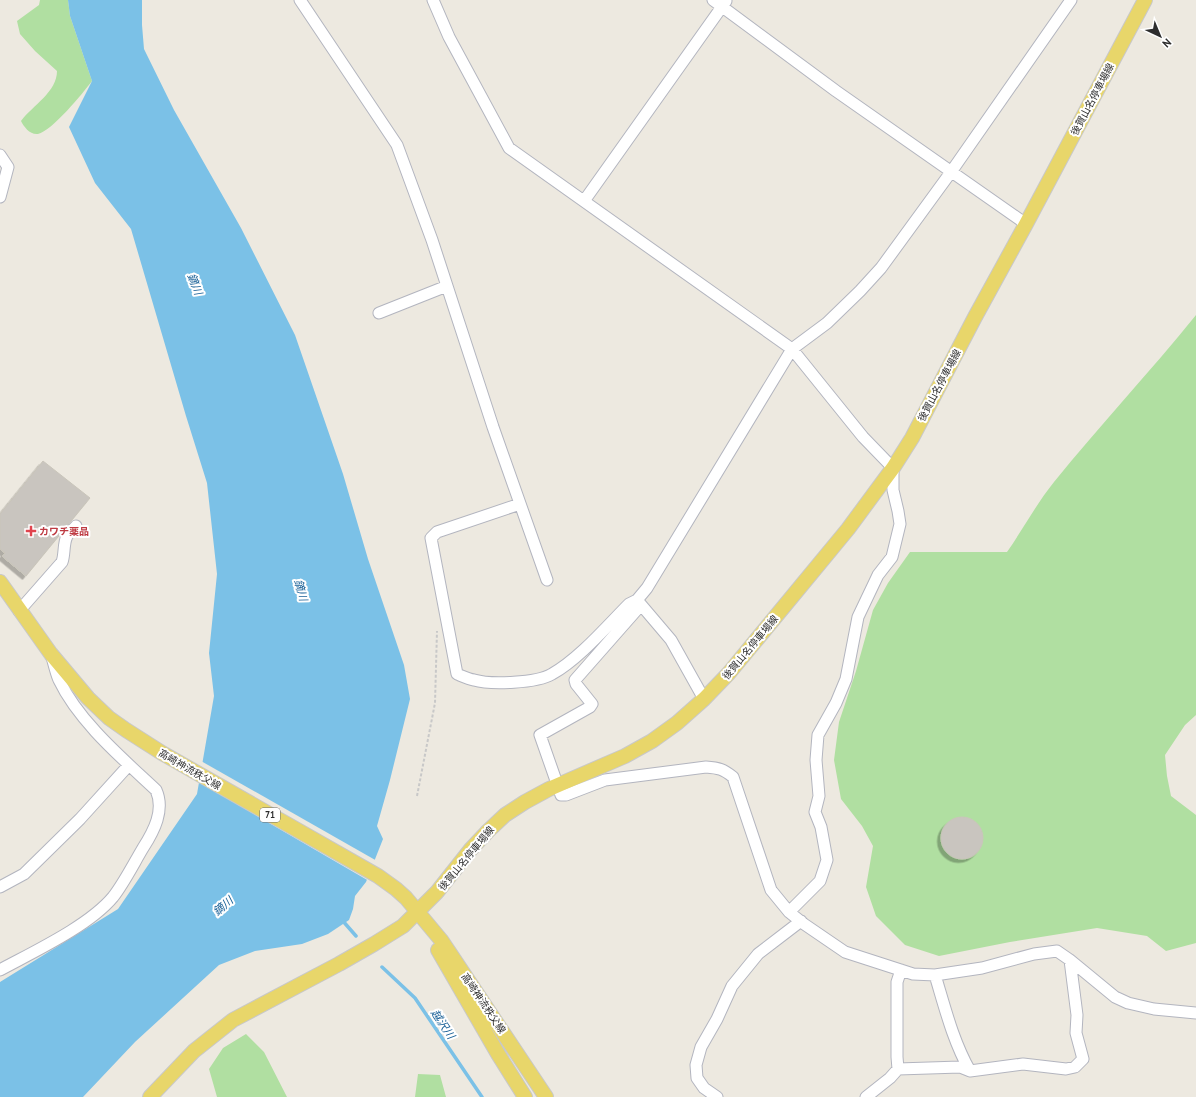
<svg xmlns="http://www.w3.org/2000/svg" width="1196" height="1097" font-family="'PT Sans','Noto Sans JP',sans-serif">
  <defs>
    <filter id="shadow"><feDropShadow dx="-3.5" dy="3.5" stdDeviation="0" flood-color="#0004"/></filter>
  </defs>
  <rect width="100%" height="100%" fill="#ede9e0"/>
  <path fill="#b0dfa1" d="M40 0H68L70 16 92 81C83 93 52 131 38 134 30 135 24 127 21 121 33 105 57 92 57 71L35 51 20 34 17 21 39 5Z
    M1196 315V715L1185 725 1165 755 1167 776 1171 796 1196 815V943L1166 951 1147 936 1097 928 1010 942 939 956 905 945 876 916 866 887 873 846 862 826 841 799 834 760 839 722 856 671 873 610 888 583 910 552H1007C1023 529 1037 503 1054 482 1100 425 1150 372 1196 315Z
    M246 1034 264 1052 287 1097H217L209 1069 223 1048Z
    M418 1074 440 1075 446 1097H415Z"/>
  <path fill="#7bc1e7" d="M68 0H142V25L144 49 174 110 241 228 295 335 343 474 368 559 404 665 410 699 390 780 377 826 383 839 366 882 355 896 353 909 349 920 328 934 302 944 255 951 219 965 135 1042 83 1097H0V982L118 909 197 794 214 696 209 653 217 574 207 483 186 416 131 229 95 183 69 127 92 81 70 16Z"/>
  <path fill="#ede9e0" d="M201 761 377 861 369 881 197 781Z"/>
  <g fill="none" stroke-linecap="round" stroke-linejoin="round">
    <path stroke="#7bc1e7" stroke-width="3.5" d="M342 920 356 936
      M382 967 415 998 482 1097"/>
  </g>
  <path fill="#c9c5bf" stroke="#c9c5ba" filter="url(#shadow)" d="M43 461 90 498 26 576 2 556 5 553 0 549V514Z
    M941 838a21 21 0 1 1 42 0a21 21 0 1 1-42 0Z"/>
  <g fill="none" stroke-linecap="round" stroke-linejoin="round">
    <defs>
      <path id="minor" d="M300 0 397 145 432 240 493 427 547 580
        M433 0 449 37 509 148 792 349 863 437 893 468V490L898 511 900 524 892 557 878 575 858 617 846 679 836 703 818 735 816 760 819 796 815 812 821 827 827 860 820 881 789 912
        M713 0 836 91 1026 224
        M0 155 8 167 0 197
        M584 201 726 1
        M379 313 447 286
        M520 504 437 532 431 538 457 674C462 676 468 679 474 680 491 685 537 683 552 674 579 659 607 626 629 604L637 600 647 588 792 349 827 323 860 291 881 268 951 172 1071 0
        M637 600 671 640 704 699
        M641 605 575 680 576 684 592 704 590 707 540 735 561 795H566L605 780 706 767C719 768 723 769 733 777L771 890 789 912 804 924 845 952 913 974 935 975 982 968 1034 954 1057 951 1070 960 1115 997 1128 1003 1154 1009 1196 1013
        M19 611 62 562C65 554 63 544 67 536 69 532 74 529 76 526
        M0 887 24 874 80 819 129 765
        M0 970C33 952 89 926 113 897 124 883 134 863 143 848 154 831 165 810 156 790 123 759 79 722 59 680 56 673 54 664 52 657
        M935 975C945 1008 953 1041 970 1071
        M898 1069 897 1057V982L901 970
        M717 1097 704 1088 697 1078 696 1065 701 1047 717 1019 732 986 758 954 801 921
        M866 1097 890 1078 898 1069 960 1067 970 1071 1023 1064 1066 1069 1075 1067 1083 1059 1076 1033 1077 1015 1070 960"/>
      <path id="major" d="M0 582 51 654 88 698 109 718 126 730 162 753 378 876 396 889 406 898 441 940 546 1097
        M438 950 498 1054 525 1097
        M150 1097 194 1051 233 1020 339 964 374 944 403 926 437 892 471 849 488 831 505 815 525 802 549 789 625 756 652 741 677 723 704 699 729 673 848 529 893 468 912 438 975 317 1026 224 1145 0"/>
    </defs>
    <use href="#minor" stroke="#b3b5bf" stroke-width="13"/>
    <use href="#major" stroke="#c8c8c8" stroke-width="16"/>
    <path stroke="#c8c8c8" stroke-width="2" stroke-dasharray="3 2" stroke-linecap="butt" d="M417 796 435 703 437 631"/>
    <use href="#minor" stroke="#fff" stroke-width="11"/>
    <use href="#major" stroke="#e8d66a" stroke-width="14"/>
  </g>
  <path fill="#e0444e" stroke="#fff" stroke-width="1.5" d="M29 525h4v4h4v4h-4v4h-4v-4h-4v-4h4z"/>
  <g text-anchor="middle" stroke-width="4" stroke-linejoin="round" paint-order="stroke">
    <rect fill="#fff" stroke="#6c6c6c" stroke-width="1" x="260" y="808" width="20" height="14" rx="3"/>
    <g font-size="9" font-weight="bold" fill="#2d2d2d">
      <text x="270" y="818">71</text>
    </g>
    <g font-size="10" fill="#2d2d2d" stroke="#fff">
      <text transform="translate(1092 99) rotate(-62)" y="4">後賀山名停車場線</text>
      <text transform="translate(939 385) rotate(-62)" y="4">後賀山名停車場線</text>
      <text transform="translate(750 647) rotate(-50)" y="4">後賀山名停車場線</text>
      <text transform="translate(190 769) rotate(30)" y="4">高崎神流秩父線</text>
      <text transform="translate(466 858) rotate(-50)" y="4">後賀山名停車場線</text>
      <text transform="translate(484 1003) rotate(56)" y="4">高崎神流秩父線</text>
    </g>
    <g font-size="10" font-weight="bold" fill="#be3a42" stroke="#fff" text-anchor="start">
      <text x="39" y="535">カワチ薬品</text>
    </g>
    <g font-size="11" font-style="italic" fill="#175f96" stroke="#fff">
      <text transform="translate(195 284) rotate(68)" y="4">鏑川</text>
      <text transform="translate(301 590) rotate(75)" y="4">鏑川</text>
      <text transform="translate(223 906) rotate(-41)" y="4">鏑川</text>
      <text transform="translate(443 1024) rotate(56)" y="4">越沢川</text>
    </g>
  </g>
  <g transform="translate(1160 36) rotate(136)" stroke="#ffffff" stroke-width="3" paint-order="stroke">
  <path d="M0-3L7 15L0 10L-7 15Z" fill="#2d2d2d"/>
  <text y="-6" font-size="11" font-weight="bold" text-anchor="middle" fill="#2d2d2d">N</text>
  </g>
</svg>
